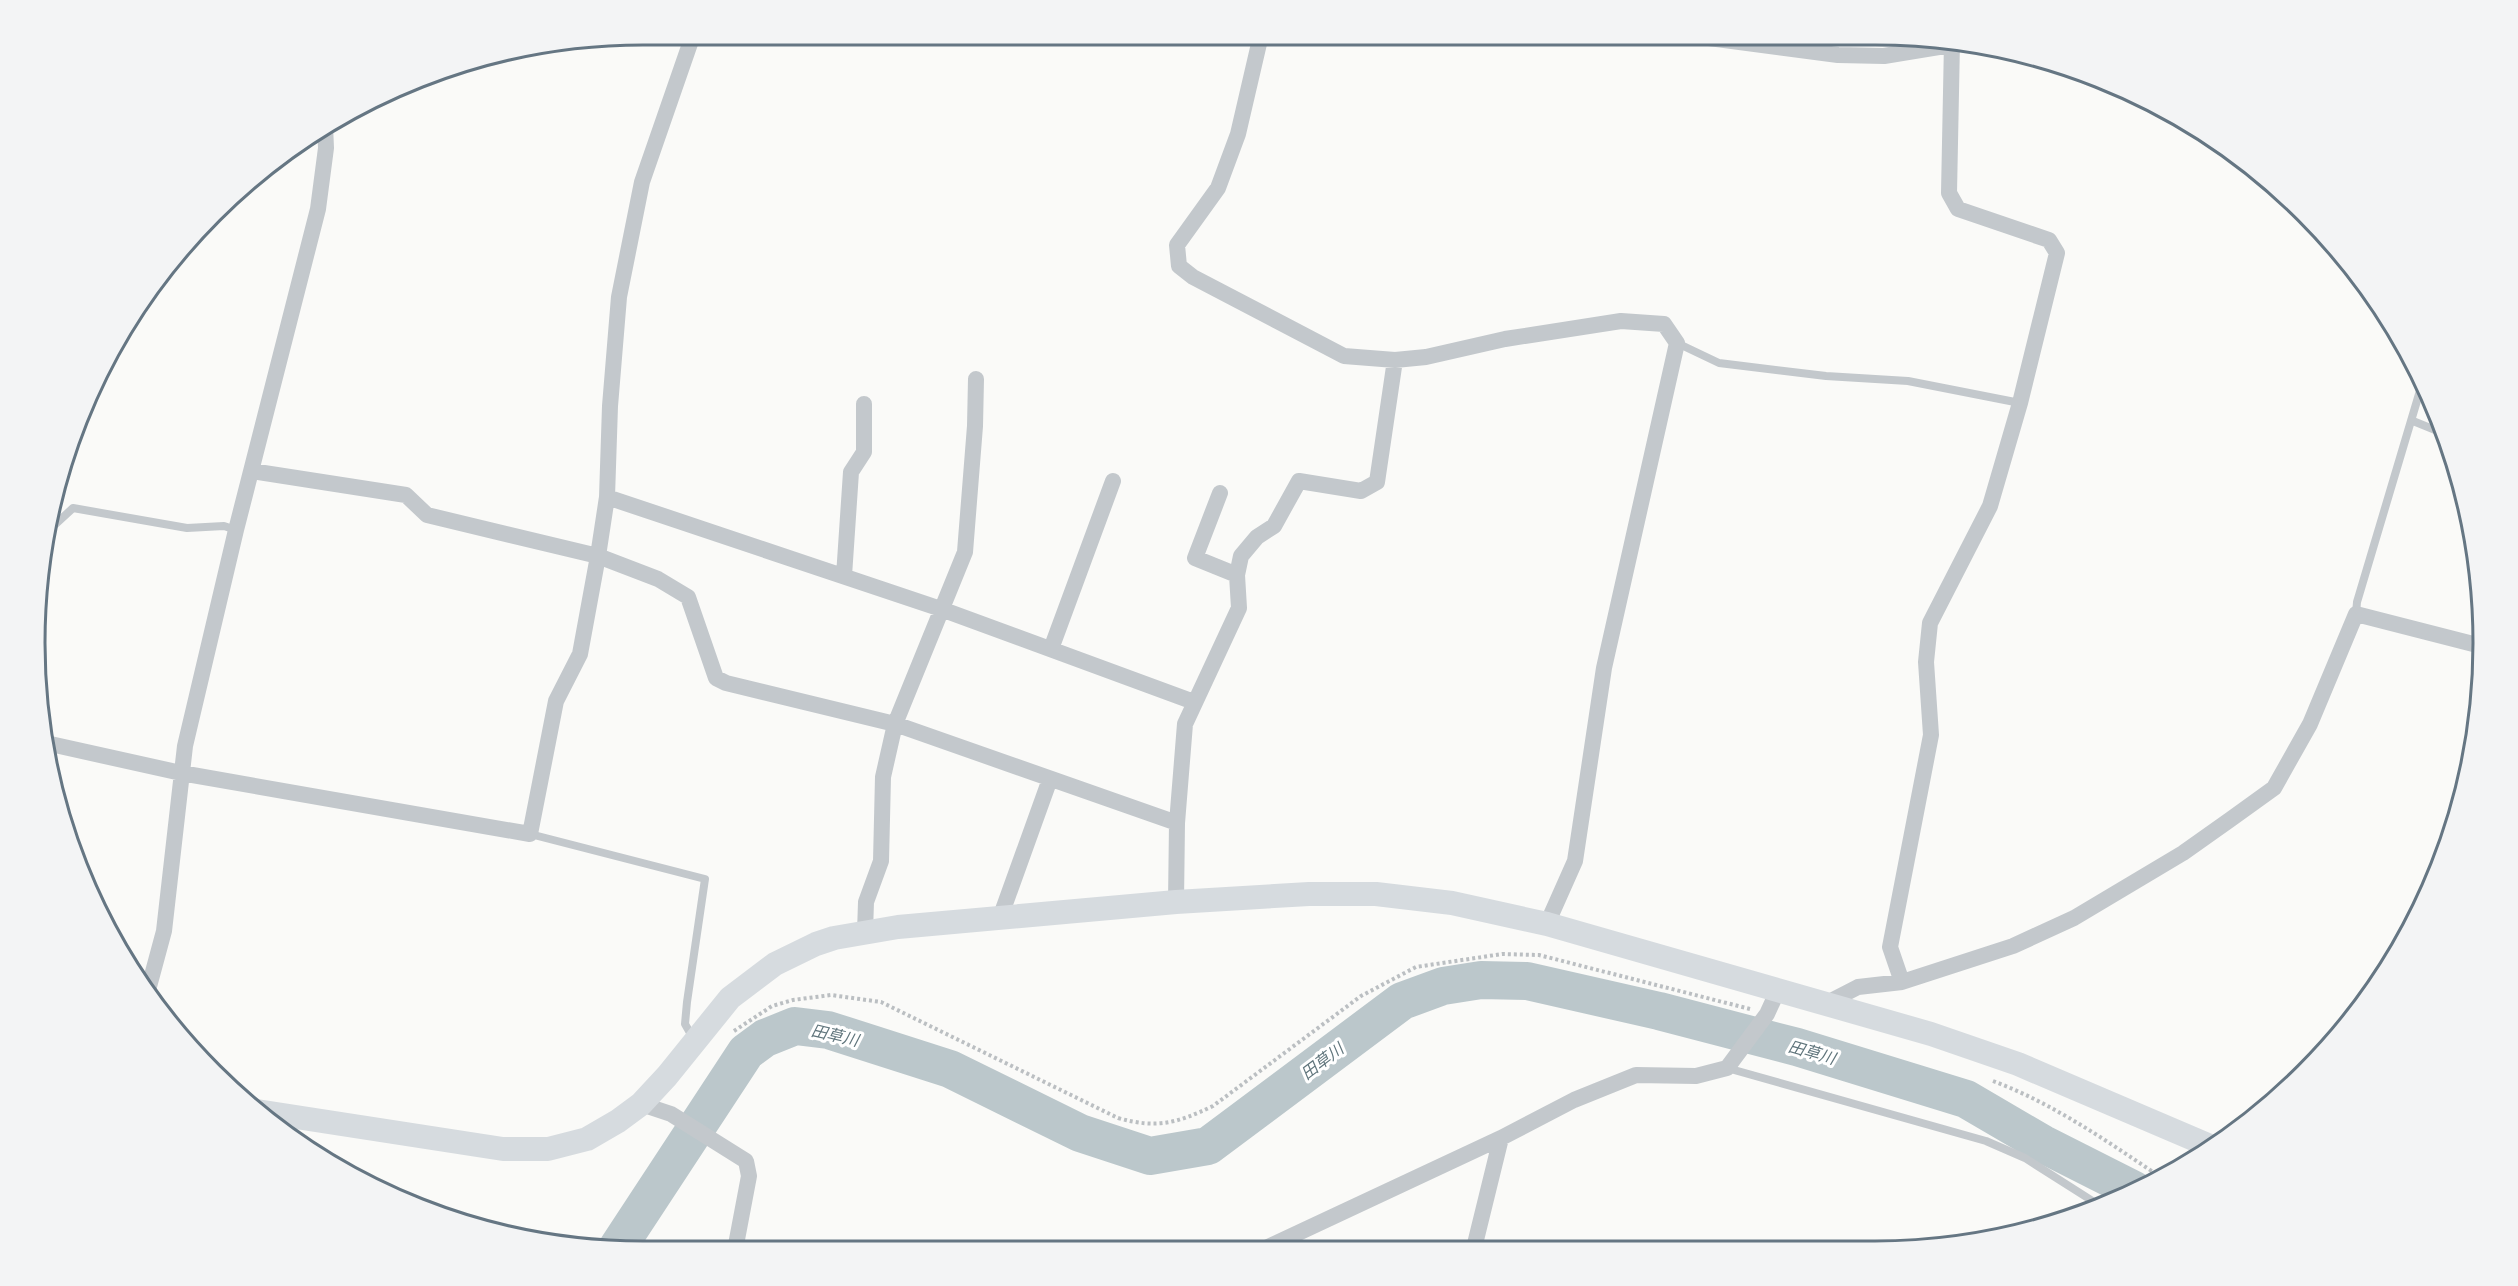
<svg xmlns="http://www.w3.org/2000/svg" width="2518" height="1286" font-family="Barlow,'Noto Sans JP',sans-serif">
  <rect width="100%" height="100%" fill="#fafaf8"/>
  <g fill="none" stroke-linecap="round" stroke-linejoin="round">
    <path stroke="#bbc7cb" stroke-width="38" d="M616 1250 746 1052 765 1038 795 1026 828 1030 950 1069 1080 1133 1150 1156 1208 1146 1402 1001 1443 986 1481 980 1527 981 1659 1011 1797 1047 1966 1099 2043 1144 2134 1190"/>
    <path stroke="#bbbfc2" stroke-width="4" stroke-dasharray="3 3" stroke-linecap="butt" d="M734 1031 772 1006 793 1000 831 995 881 1002 1118 1118C1157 1129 1177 1123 1213 1106L1361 996 1416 967 1502 954 1539 955 1750 1009
      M1993 1081C2054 1104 2105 1140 2159 1176"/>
    <path stroke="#c3c8cc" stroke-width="8" d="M1677 343 1719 363 1826 376 1908 381 2020 403
      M2413 421 2445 434
      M48 531 73 508 187 528 224 526 236 530
      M2356 614 2357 602 2422 384
      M530 834 705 879 687 1002 685 1024 693 1038
      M1727 1068 1986 1141 2025 1158 2102 1207"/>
    <path stroke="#c3c8cc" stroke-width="16" d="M1261 35 1238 134 1218 188 1177 245 1179 266 1193 277 1344 356 1395 360 1426 357 1505 339 1621 321 1664 324 1677 343 1604 668 1575 861 1547 924
      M1694 36 1838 55 1884 56 1951 45
      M252 471 406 495 427 515 598 556 658 579 688 597 716 678 726 683 895 724 1177 823
      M607 497 941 609 1194 702
      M1237 575 1241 556 1257 537 1274 526 1299 481 1361 491 1377 482 1395 360
      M844 576 851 472 864 452V404
      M1051 649 1113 481
      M46 743 181 773 530 834 556 701 580 654 598 556 607 497 610 406 619 297 642 182 693 35
      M1176 902 1177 823 1185 724 1239 608 1237 575 1195 558 1220 493
      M1000 918 1050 779
      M865 932 866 902 881 861 883 777 895 724 965 552 975 426 976 379
      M1902 982 1890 947 1931 735 1926 662 1930 623 1990 506 2020 403 2057 253 2049 240 1958 209 1949 193 1952 42
      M147 994 164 931 185 746 236 530 318 209 326 148 325 125
      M1825 1004 1858 987 1902 982 2013 946 2074 918 2183 853 2231 819 2274 788 2310 724 2356 614 2481 646
      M641 1104 671 1114 746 1161 749 1176 735 1250
      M1266 1248 1501 1138 1574 1100 1636 1075 1696 1076 1727 1068 1767 1014 1778 990
      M1474 1248 1501 1138"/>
    <path stroke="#d6dbdf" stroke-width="24" d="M257 1111 503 1149H548L587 1139 618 1121 641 1104 667 1076 730 998 775 964 816 944 834 938 898 927 1176 902 1309 894H1376L1452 903 1547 924 1931 1034 2018 1064 2210 1146"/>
  </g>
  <g text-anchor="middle" stroke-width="6" stroke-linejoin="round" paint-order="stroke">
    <g font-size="16" font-style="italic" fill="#60757c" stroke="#fff">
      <text transform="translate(835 1035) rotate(13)" y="6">田草川</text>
      <text transform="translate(1812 1052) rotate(16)" y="6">田草川</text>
      <text transform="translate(1322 1061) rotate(-37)" y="6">田草川</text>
    </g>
  </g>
  <path d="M0 0H2518V1286H0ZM643 45H1875A598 598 0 0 1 2473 643V643A598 598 0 0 1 1875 1241H643A598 598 0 0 1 45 643V643A598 598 0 0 1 643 45Z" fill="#f3f4f5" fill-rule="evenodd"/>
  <path fill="none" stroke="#657683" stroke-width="3" d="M643 45H1875A598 598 0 0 1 2473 643V643A598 598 0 0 1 1875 1241H643A598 598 0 0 1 45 643V643A598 598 0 0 1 643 45Z"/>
</svg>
